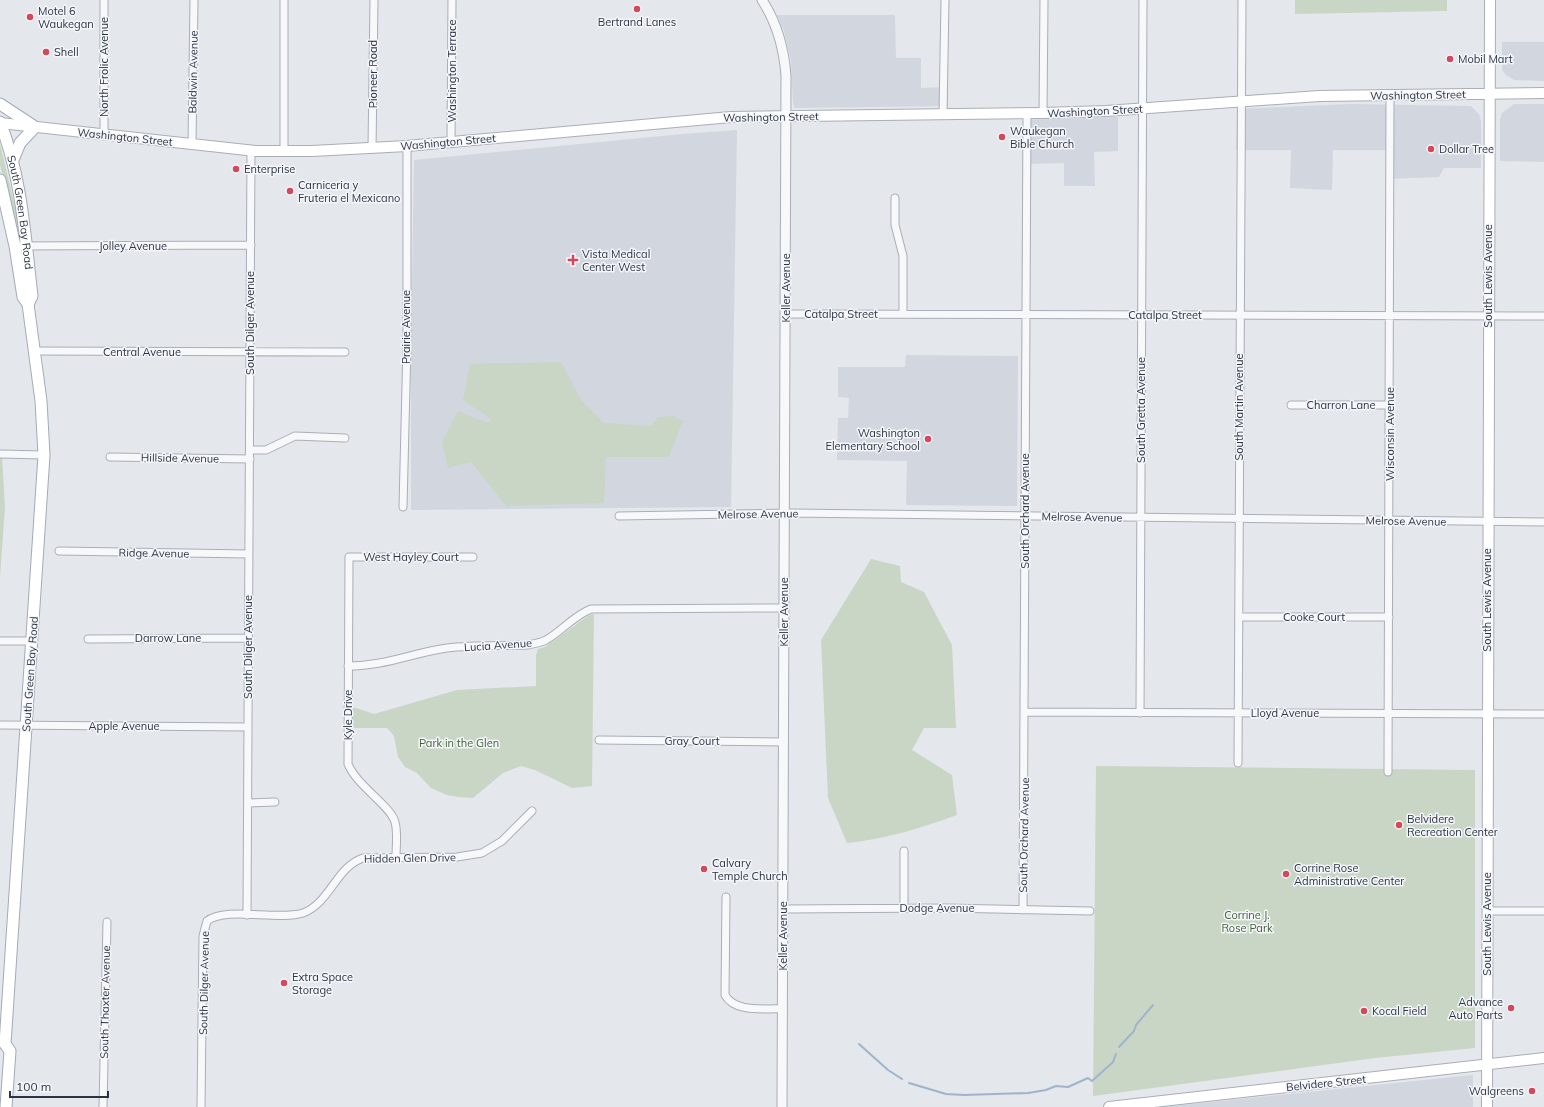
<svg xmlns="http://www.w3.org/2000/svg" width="1544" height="1107" font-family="Mulish,sans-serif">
  <rect width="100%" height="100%" fill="#e4e7ec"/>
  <path fill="#d2d6de" d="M777 15H895L896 58H921V88L948 87V106L795 108 793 103 791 61 784 31Z
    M1502 42H1544V81L1514 80 1506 75 1502 70Z
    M1350 104 1471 106 1479 114 1481 121V168H1444L1439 177 1387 179V150H1333L1332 190 1290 188 1291 150H1236L1237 109Z
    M1514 104H1544V162L1500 161V120L1502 113Z
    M1118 117V151L1094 152 1095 186H1064V163L1025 164 1024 120Z
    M737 130 731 507 411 510V351L414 160 682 134Z
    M906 355 1018 356 1017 506 906 505 907 461 837 460 838 418H848L849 398 838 397V367H905Z
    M1473 1075V1107H1164Z"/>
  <path fill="#c9d6c5" d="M1295 0H1447V11L1295 14Z
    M0 144 20 227 18 236 0 165Z
    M561 362 581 400 604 423 651 426 658 417 673 416 683 421 669 457H606L604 503 506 506 471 462 448 468 442 442 458 411 487 423 492 420 463 400 470 364Z
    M0 457H2L5 507 0 577Z
    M871 559 900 566 901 582 924 592 952 645 956 728H924L912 750 952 775 957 815C921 828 886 839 847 843L828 798 821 640Z
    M594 614 592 786 572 788 535 770 521 766 503 773 473 798 458 797 447 795 431 788 417 773 405 767 398 757 394 736 387 728H350V706L374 714 457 690 536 686V655L538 649 545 647 589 615Z
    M1096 766 1475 770V1048L1375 1058 1093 1096Z"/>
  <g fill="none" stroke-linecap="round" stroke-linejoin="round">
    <path stroke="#9fb4cc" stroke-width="2" d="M859 1044 888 1070 902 1079
      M1119 1047 1134 1031 1136 1025 1153 1005
      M909 1083 946 1094 964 1095 1028 1093 1046 1090 1056 1086 1068 1087 1088 1078 1092 1081 1113 1062 1116 1054"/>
    <defs>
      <path id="minor" d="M1043 113 1044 0
        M943 115 945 0
        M104 135V0
        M451 142 452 0
        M192 145 194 0
        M372 149 374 0
        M284 150V0
        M895 198V225L903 256V314
        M15 246 251 245
        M786 314 1544 316
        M34 351 345 352
        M1291 405H1390
        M250 450H266L295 436 345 438
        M0 454 44 455
        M110 457 250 459
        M403 507 407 345V146
        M619 516 791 513 1544 522
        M59 551 249 554
        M349 557 348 764C357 786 391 806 395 822 398 833 396 846 396 857
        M349 557H473
        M1239 617H1389
        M88 639 248 638
        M0 641H32
        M348 666C385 666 412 653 447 648 473 645 501 646 527 645 533 644 540 643 546 640 562 631 573 616 591 609L784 608
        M1025 712 1544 714
        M1140 713 1143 0
        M0 725 248 727
        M599 740 784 742
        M1238 763 1242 0
        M1388 772 1390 95
        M248 803 275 802
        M904 851V908
        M726 897 725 995C735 1013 764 1008 783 1009
        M783 909 946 908 1090 911
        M1023 910 1027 113
        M1487 911H1544
        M247 915 251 150
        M103 1107 107 922
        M201 1107 203 936 207 921C226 906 278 921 303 913 330 903 336 867 363 858L457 857 482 853 502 841 532 811"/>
      <path id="tertiary" d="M762 0C777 23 784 48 786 76L782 1107"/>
      <path id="secondary" d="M0 123 256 151H312L407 146 731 117 1043 113 1106 111 1319 96 1544 93
        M1109 1107 1544 1058
        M1487 1107 1490 0"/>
      <g id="primary">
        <path d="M0 104 35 127 20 143 13 160"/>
        <path id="s1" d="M0 122C22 178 25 237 32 296L28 304"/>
        <path d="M0 180 15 246 23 297 28 304 41 401 44 455 5 1044 10 1051 6 1107"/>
      </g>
    </defs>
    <use href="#minor" stroke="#a9aeb7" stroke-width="9"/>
    <use href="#tertiary" stroke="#a9aeb7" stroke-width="11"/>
    <use href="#secondary" stroke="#a9aeb7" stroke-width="12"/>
    <use href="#primary" stroke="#a3abb8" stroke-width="13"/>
    <use href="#minor" stroke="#f7f8fa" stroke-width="7"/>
    <use href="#tertiary" stroke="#f7f8fa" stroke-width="9"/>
    <use href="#secondary" stroke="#fff" stroke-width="10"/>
    <use href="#primary" stroke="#fff" stroke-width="11"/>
  </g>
  <g fill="#d1495b" stroke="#f4f6f9" stroke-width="1.5">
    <circle cx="637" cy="9" r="4"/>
    <circle cx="30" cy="17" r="4"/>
    <circle cx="46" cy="52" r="4"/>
    <circle cx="1450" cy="59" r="4"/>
    <circle cx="1002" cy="137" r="4"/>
    <circle cx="1431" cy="149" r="4"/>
    <circle cx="236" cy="169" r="4"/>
    <circle cx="290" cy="191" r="4"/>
    <path d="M571 254h4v4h4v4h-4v4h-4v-4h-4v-4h4z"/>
    <circle cx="928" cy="439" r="4"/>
    <circle cx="1399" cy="825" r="4"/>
    <circle cx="704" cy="869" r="4"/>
    <circle cx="1286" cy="874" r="4"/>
    <circle cx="284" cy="983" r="4"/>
    <circle cx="1511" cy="1008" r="4"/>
    <circle cx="1364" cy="1011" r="4"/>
    <circle cx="1532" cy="1091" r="4"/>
  </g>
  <g text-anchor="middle" stroke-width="3" stroke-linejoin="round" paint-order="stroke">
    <g font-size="11" fill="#2b3445" stroke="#f4f6f9" text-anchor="start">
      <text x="38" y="15">Motel 6<tspan x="38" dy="13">Waukegan</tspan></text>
      <text x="637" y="26" text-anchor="middle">Bertrand Lanes</text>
      <text x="54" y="56">Shell</text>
      <text x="1458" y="63">Mobil Mart</text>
      <text x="1010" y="135">Waukegan<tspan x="1010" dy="13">Bible Church</tspan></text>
      <text x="1439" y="153">Dollar Tree</text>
      <text x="244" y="173">Enterprise</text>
      <text x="298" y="189">Carniceria y<tspan x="298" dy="13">Fruteria el Mexicano</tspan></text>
      <text x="582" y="258">Vista Medical<tspan x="582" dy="13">Center West</tspan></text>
      <text x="920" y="437" text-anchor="end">Washington<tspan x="920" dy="13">Elementary School</tspan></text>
      <text x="1407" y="823">Belvidere<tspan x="1407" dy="13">Recreation Center</tspan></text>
      <text x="712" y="867">Calvary<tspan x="712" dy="13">Temple Church</tspan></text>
      <text x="1294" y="872">Corrine Rose<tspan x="1294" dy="13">Administrative Center</tspan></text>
      <text x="292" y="981">Extra Space<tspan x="292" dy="13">Storage</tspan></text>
      <text x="1503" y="1006" text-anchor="end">Advance<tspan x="1503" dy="13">Auto Parts</tspan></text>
      <text x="1372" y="1015">Kocal Field</text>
      <text x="1524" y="1095" text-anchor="end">Walgreens</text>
    </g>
    <g font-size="11" fill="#2b3445" stroke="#f4f6f9">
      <text transform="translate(104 67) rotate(-90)" y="4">North Frolic Avenue</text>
      <text transform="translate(452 71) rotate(-90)" y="4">Washington Terrace</text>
      <text transform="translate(193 72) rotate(-89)" y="4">Baldwin Avenue</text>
      <text transform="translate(373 74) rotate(-90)" y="4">Pioneer Road</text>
      <text transform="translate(1418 95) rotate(-1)" y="4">Washington Street</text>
      <text transform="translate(1095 111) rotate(-3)" y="4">Washington Street</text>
      <text transform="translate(771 117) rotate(-1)" y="4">Washington Street</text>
      <text transform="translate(125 137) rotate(6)" y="4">Washington Street</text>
      <text transform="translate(448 142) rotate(-5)" y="4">Washington Street</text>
      <text dy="4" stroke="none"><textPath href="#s1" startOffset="93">South Green Bay Road</textPath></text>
      <text x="133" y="250">Jolley Avenue</text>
      <text transform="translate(1488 276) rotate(-90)" y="4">South Lewis Avenue</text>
      <text transform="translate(786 288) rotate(-90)" y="4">Keller Avenue</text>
      <text x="841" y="318">Catalpa Street</text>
      <text x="1165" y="319">Catalpa Street</text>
      <text transform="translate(250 323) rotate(-90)" y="4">South Dilger Avenue</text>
      <text transform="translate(406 327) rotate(-90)" y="4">Prairie Avenue</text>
      <text x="142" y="356">Central Avenue</text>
      <text x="1341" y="409">Charron Lane</text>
      <text transform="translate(1239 407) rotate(-90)" y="4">South Martin Avenue</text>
      <text transform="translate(1141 410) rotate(-90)" y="4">South Gretta Avenue</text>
      <text transform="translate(1390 434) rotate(-90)" y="4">Wisconsin Avenue</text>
      <text transform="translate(180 458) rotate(1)" y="4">Hillside Avenue</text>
      <text transform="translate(1025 511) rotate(-90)" y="4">South Orchard Avenue</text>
      <text transform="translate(758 514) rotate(-1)" y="4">Melrose Avenue</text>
      <text transform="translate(1082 517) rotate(1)" y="4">Melrose Avenue</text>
      <text transform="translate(1406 521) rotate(1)" y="4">Melrose Avenue</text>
      <text transform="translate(154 553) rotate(1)" y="4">Ridge Avenue</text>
      <text x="411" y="561">West Hayley Court</text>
      <text transform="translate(1487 600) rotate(-90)" y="4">South Lewis Avenue</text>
      <text transform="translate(784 612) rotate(-90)" y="4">Keller Avenue</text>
      <text x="1314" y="621">Cooke Court</text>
      <text x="168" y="642">Darrow Lane</text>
      <text transform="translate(498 645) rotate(-4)" y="4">Lucia Avenue</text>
      <text transform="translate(248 647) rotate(-90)" y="4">South Dilger Avenue</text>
      <text transform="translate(30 674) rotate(-86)" y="4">South Green Bay Road</text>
      <text x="1285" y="717">Lloyd Avenue</text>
      <text transform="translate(348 715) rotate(-90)" y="4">Kyle Drive</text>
      <text x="124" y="730">Apple Avenue</text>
      <text x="692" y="745">Gray Court</text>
      <text transform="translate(1024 835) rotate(-89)" y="4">South Orchard Avenue</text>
      <text transform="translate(410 858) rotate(-1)" y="4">Hidden Glen Drive</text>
      <text x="937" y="912">Dodge Avenue</text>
      <text transform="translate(1487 924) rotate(-90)" y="4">South Lewis Avenue</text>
      <text transform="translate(783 936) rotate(-90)" y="4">Keller Avenue</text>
      <text transform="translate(204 983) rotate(-89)" y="4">South Dilger Avenue</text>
      <text transform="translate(105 1002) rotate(-89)" y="4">South Thaxter Avenue</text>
      <text transform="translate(1326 1083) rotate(-6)" y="4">Belvidere Street</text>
    </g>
    <g font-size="11" fill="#3f6138" stroke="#f4f6f9">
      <text x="459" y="747">Park in the Glen</text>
      <text x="1247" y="919">Corrine J.<tspan x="1247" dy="13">Rose Park</tspan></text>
    </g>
  </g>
  <path d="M10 1091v6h98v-6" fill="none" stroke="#2b3445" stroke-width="2"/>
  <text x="16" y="1091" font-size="12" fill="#2b3445" stroke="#f4f6f9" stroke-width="3" paint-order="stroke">100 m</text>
</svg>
